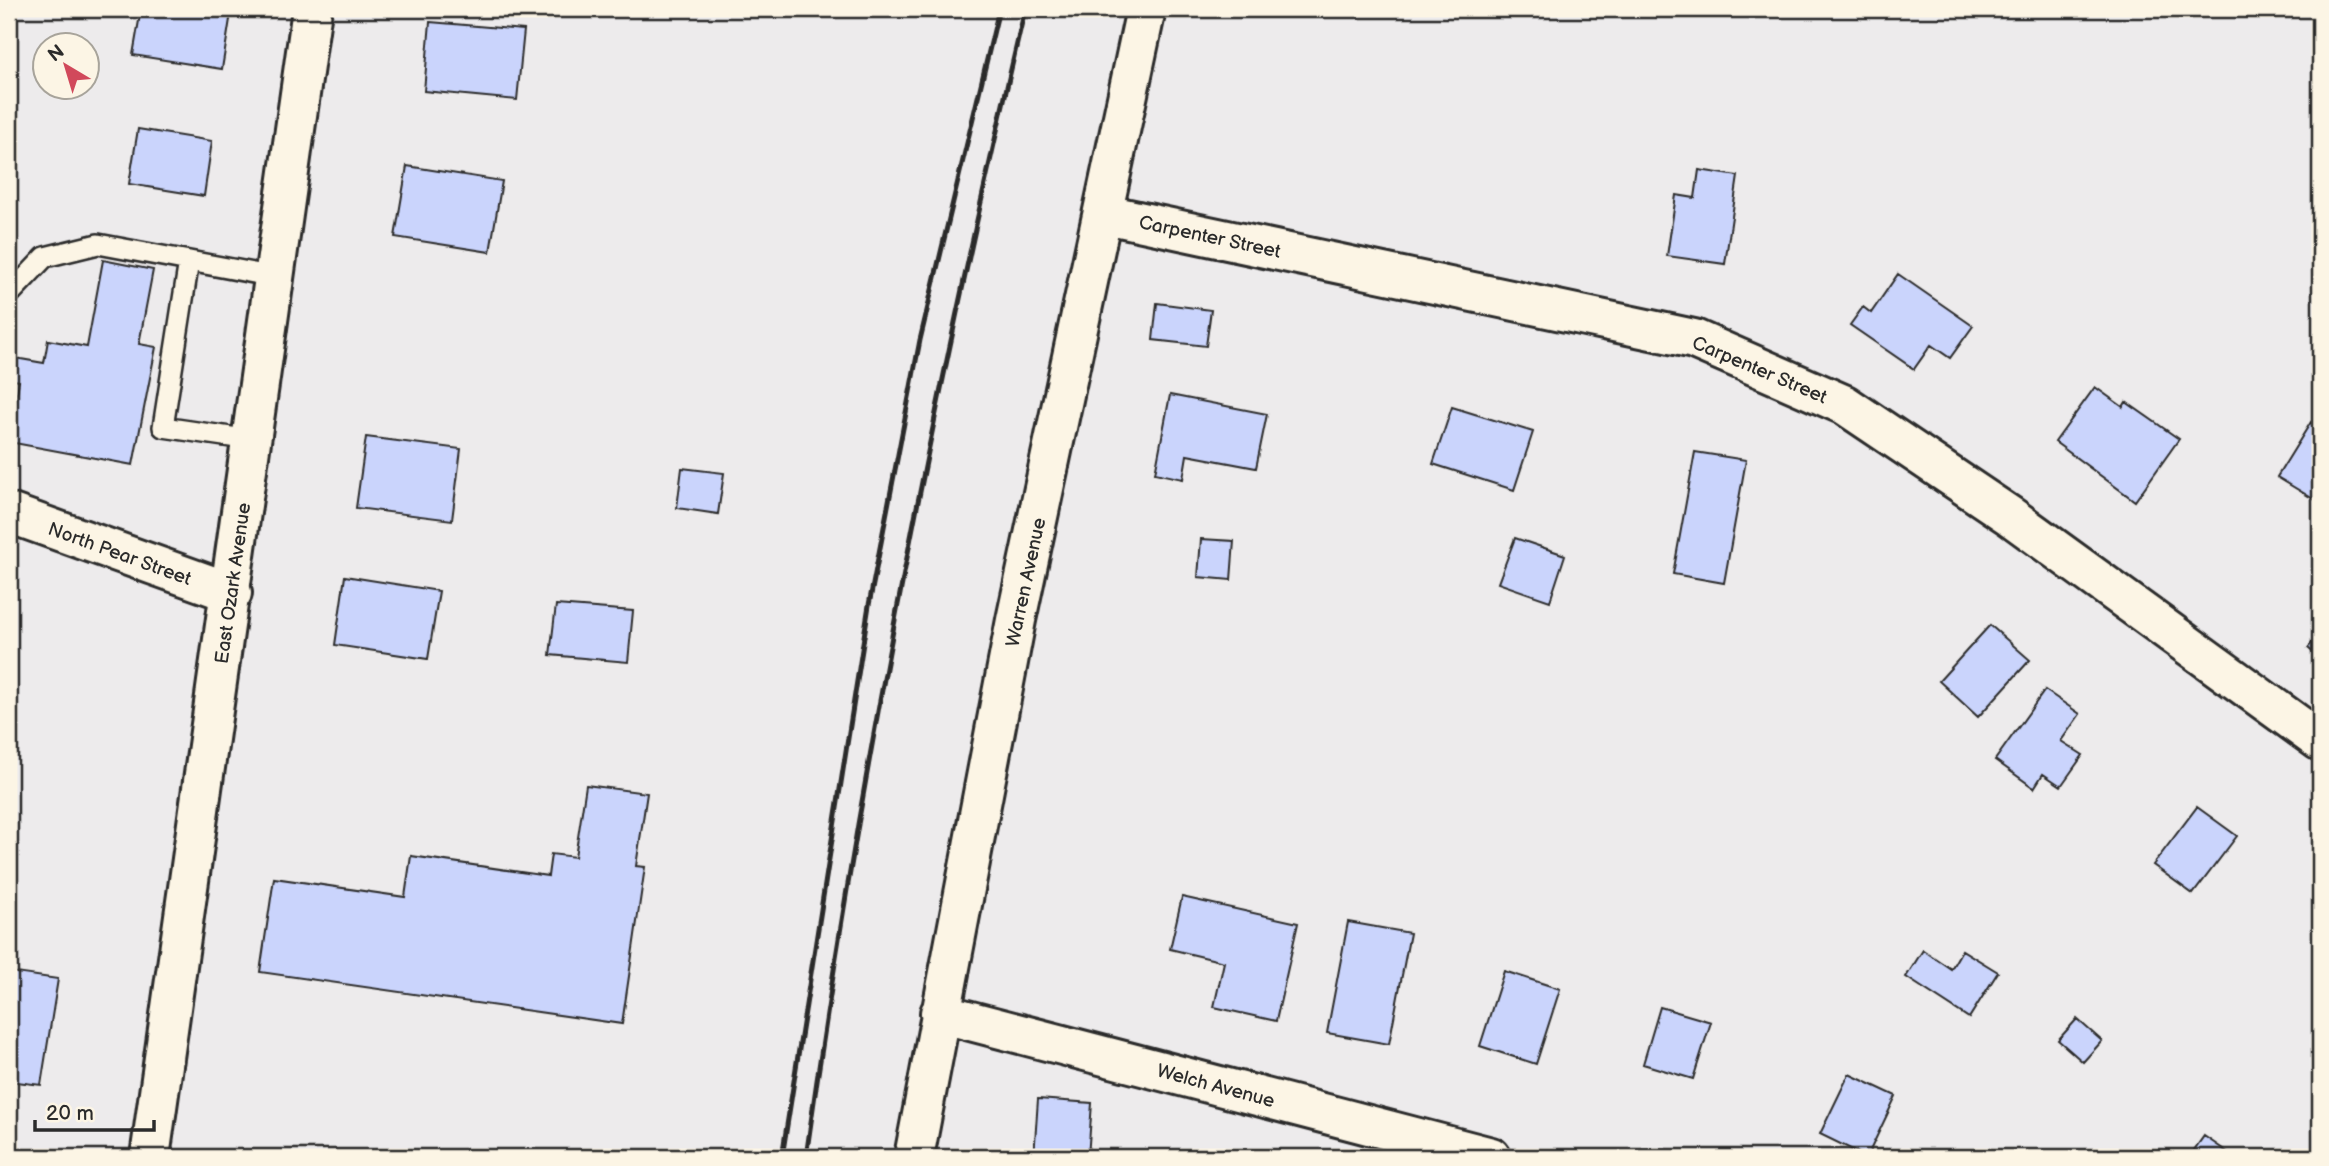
<svg xmlns="http://www.w3.org/2000/svg" width="2329" height="1166" font-family="'Balsamiq Sans',sans-serif">
  <rect width="100%" height="100%" fill="#edebec"/>
  <filter id="ink" filterUnits="userSpaceOnUse"><feTurbulence type="fractalNoise" baseFrequency=".0143" numOctaves="2"/><feDisplacementMap in="SourceGraphic" scale="14" xChannelSelector="R" yChannelSelector="G"/><feConvolveMatrix kernelMatrix="1 2 1 2 8 2 1 2 1" color-interpolation-filters="sRGB"/></filter>
  <g filter="url(#ink)">
    <path fill="#cad4fc" stroke="#2b2b2b" stroke-width="2" d="M141 9H201L231 13 222 69 133 55Z
      M430 22 524 30 517 100 424 91Z
      M138 129 212 141 204 196 129 184Z
      M407 166 502 181 490 252 395 237Z
      M1699 170 1738 176 1725 264 1667 256 1676 195 1695 198Z
      M103 260 153 270 139 344 156 347 133 465 9 442 19 381 9 379V357L44 363 48 340 87 347Z
      M1898 274 1973 326 1950 358 1931 345 1914 369 1850 325 1863 307 1871 313Z
      M1157 303 1211 310 1206 346 1153 340Z
      M2095 387 2123 407 2126 402 2179 439 2135 501 2055 442Z
      M1170 395 1267 414 1256 468 1187 455 1183 479 1155 473Z
      M1452 407 1533 432 1514 490 1433 464Z
      M2311 422 2320 428V503L2277 477Z
      M366 437 461 449 452 520 356 508Z
      M1695 452 1746 460 1724 583 1673 574Z
      M682 468 724 473 718 514 677 508Z
      M1515 538 1565 555 1550 601 1498 583Z
      M1201 539 1234 541 1231 580 1198 577Z
      M345 576 439 591 428 659 335 645Z
      M556 605 633 611 628 662 550 655Z
      M1990 625 2030 660 1978 717 1939 681Z
      M2320 633V658L2308 648Z
      M2045 690 2080 714 2061 741 2083 755 2061 786 2043 774 2034 788 1995 760Z
      M586 785 647 793 636 866 645 867 622 1024 260 972 274 878 405 897 411 856 548 876 551 854 575 857Z
      M2197 807 2237 836 2193 894 2153 865Z
      M1182 897 1298 923 1276 1021 1214 1007 1224 962 1170 949Z
      M1348 922 1410 933 1389 1044 1327 1033Z
      M1923 950 1951 969 1962 950 1998 972 1969 1018 1906 977Z
      M1504 971 1560 989 1536 1064 1480 1046Z
      M9 972 58 979 41 1085 9 1081Z
      M1660 1007 1711 1022 1693 1079 1643 1064Z
      M2077 1019 2102 1041 2083 1062 2058 1040Z
      M1849 1074 1896 1096 1867 1157 1820 1134Z
      M1038 1099 1092 1103 1088 1157H1034Z
      M2204 1136 2233 1156V1157H2189Z"/>
    <g fill="none" stroke-linecap="round" stroke-linejoin="round">
      <defs>
        <path id="lane" d="M189 261 163 427 251 440
          M9 295 45 257 98 244 275 277"/>
        <path id="street" d="M1105 214 1694 339 1845 405 2010 516 2320 741
          M9 513 232 593
          M940 1013 1491 1157
          M914 1157 1016 620 1146 9"/>
        <path id="secondary" d="M150 1157 312 9"/>
      </defs>
      <use href="#lane" stroke="#2b2b2b" stroke-width="24"/>
      <use href="#street" stroke="#2b2b2b" stroke-width="44"/>
      <use href="#secondary" stroke="#2b2b2b" stroke-width="44"/>
      <use href="#lane" stroke="#fcf5e5" stroke-width="19"/>
      <use href="#street" stroke="#fcf5e5" stroke-width="38"/>
      <use href="#secondary" stroke="#fcf5e5" stroke-width="38"/>
      <path stroke="#2b2b2b" stroke-width="5" d="M782 1157 869 605 920 340 999 9
        M806 1157C860 771 936 389 1025 9"/>
    </g>
  </g>
  <g text-anchor="middle" stroke-width="7" stroke-linejoin="round" paint-order="stroke">
    <g font-size="19" fill="#2b2b2b" stroke="#fcf5e5">
      <text transform="translate(1210 236) rotate(12)" y="7">Carpenter Street</text>
      <text transform="translate(1760 369) rotate(23)" y="7">Carpenter Street</text>
      <text transform="translate(120 553) rotate(20)" y="7">North Pear Street</text>
      <text transform="translate(1025 582) rotate(-78)" y="7">Warren Avenue</text>
      <text transform="translate(232 583) rotate(-82)" y="7">East Ozark Avenue</text>
      <text transform="translate(1216 1085) rotate(15)" y="7">Welch Avenue</text>
    </g>
  </g>
  <rect width="2329" height="1166" fill="none" stroke="#fcf5e5" stroke-width="35"/>
  <rect x="18" y="18" width="2294" height="1131" fill="none" stroke="#2b2b2b" stroke-width="2.5" filter="url(#ink)"/>
  <g transform="translate(66 66) rotate(322)"><circle r="33" fill="#fcf5e5" stroke="#a8a49b" stroke-width="2"/>
  <path d="M0-5L12 26L0 18L-12 26Z" fill="#d1495b"/>
  <text y="-10" font-size="19" font-weight="bold" text-anchor="middle" fill="#2b2b2b">N</text>
  </g>
  <path d="M35 1120v10h119v-10" fill="none" stroke="#2b2b2b" stroke-width="3.5"/>
  <text x="46" y="1120" font-size="21" fill="#2b2b2b" stroke="#fcf5e5" stroke-width="5" paint-order="stroke">20 m</text>
</svg>
